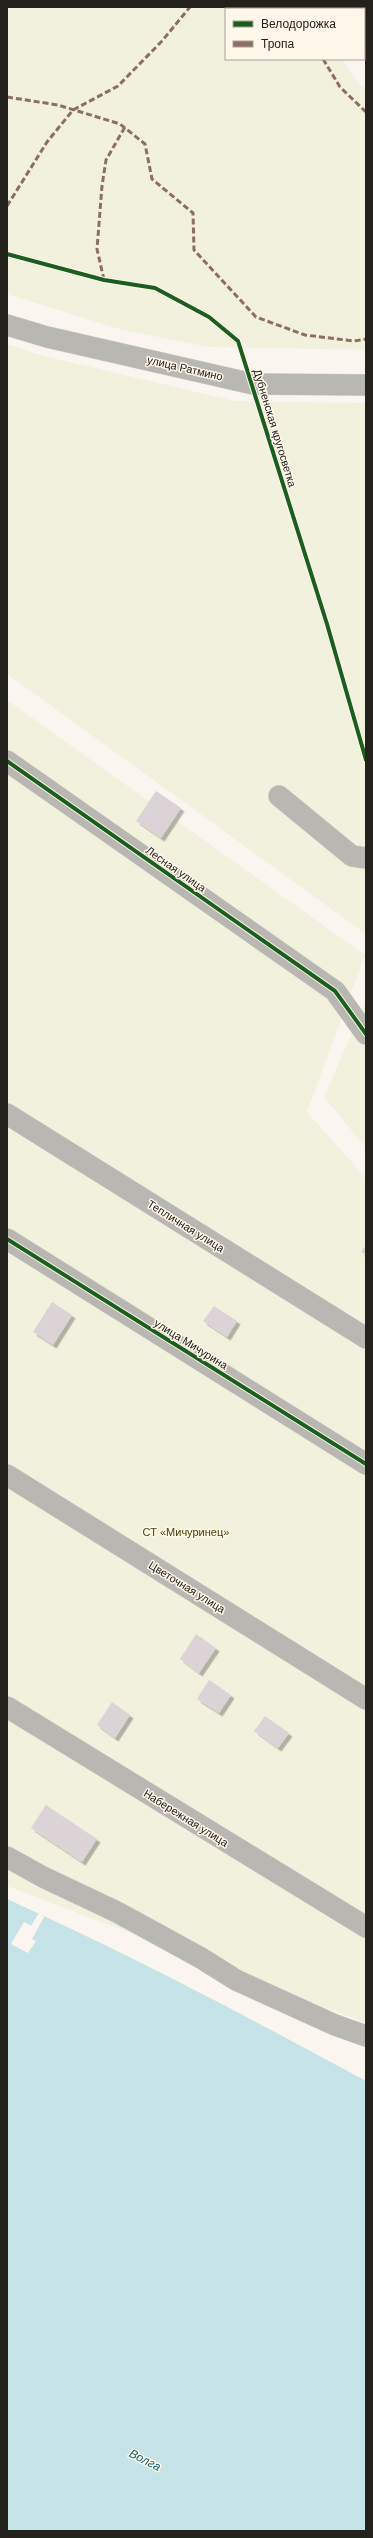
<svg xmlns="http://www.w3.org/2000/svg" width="373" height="2538" font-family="Helvetica,sans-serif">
  <defs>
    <filter id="shadow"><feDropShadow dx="3.5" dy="3.5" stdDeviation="0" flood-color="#0004"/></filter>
  </defs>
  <rect width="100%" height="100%" fill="#faf6ef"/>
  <path fill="#f1f1de" d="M7 7H307L308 9H226V59H342L360 85 366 89V350L209 347 119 329 7 294Z
    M7 344 44 356 235 401 366 403V934L7 674Z
    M7 700 365 955 307 1112 366 1178V2023L7 1886Z
    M366 1001V1148L324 1097Z"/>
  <path fill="#c6e3e7" d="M7 1899C129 1954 248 2017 366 2081V2531H7Z"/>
  <path fill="#faf6ef" d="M39 1913 44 1917 32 1939 36 1941 28 1953 11 1944 24 1922 31 1926Z"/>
  <path fill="#dbd3d5" filter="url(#shadow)" d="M156 791 181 808 161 838 136 821Z
    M366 1245V1255L361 1252Z
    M52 1302 72 1315 53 1345 33 1332Z
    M214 1306 237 1321 227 1337 203 1321Z
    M196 1634 216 1648 199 1673 180 1659Z
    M209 1680 231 1695 219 1713 197 1699Z
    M112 1702 130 1715 115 1738 97 1725Z
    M265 1716 289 1733 278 1748 254 1731Z
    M46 1805 97 1839 82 1862 31 1828Z"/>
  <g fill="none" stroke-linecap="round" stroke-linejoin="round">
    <defs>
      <path id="minor" d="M7 325 47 337 253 384 366 385
        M7 761 335 991 366 1034
        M279 796 352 856 366 858
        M7 1114 366 1338
        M7 1239 366 1464
        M7 1475 366 1699
        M7 1707 366 1927
        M7 1857 43 1877 117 1912 201 1958 236 1980 335 2025 366 2036"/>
    </defs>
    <use href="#minor" stroke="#d7d3ce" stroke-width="22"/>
    <use href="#minor" stroke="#b9b7b2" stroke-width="21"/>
    <path stroke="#8d6e63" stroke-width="3" stroke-dasharray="6 3" stroke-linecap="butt" d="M291 7 292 9
      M323 59 340 87 366 112
      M7 97 58 105 120 124 145 144 152 179 193 213 194 250 256 317 305 335 354 341 366 339
      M7 206 47 142 73 110 118 86 162 41 190 7
      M104 280 97 249 102 186 106 160 125 127"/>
    <defs>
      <path id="cycleway" d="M7 254 104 280 155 288 209 317 238 341 327 624 366 760
        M7 761 335 991 366 1034
        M7 1239 366 1464"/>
    </defs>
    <use href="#cycleway" stroke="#fff7ea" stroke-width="6"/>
    <use href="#cycleway" stroke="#1b5e20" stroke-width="4"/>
  </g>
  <g text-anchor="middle" stroke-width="3" stroke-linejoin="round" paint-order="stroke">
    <g font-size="11" fill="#23211c" stroke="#fff7ea">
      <text transform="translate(185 368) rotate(13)" y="4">улица Ратмино</text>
      <text transform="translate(275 428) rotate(73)" y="4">Дубненская кругосветка</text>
      <text transform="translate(176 869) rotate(35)" y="4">Лесная улица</text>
      <text transform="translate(186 1226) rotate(32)" y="4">Тепличная улица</text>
      <text transform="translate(191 1344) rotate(32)" y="4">улица Мичурина</text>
      <text transform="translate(187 1587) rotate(32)" y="4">Цветочная улица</text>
      <text transform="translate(186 1818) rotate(32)" y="4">Набережная улица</text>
    </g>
    <g font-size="11" fill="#404308" stroke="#fff7ea">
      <text x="186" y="1536">СТ «Мичуринец»</text>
    </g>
    <g font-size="12" font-style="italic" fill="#07626f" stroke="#fff7ea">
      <text transform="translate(145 2460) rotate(27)" y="4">Волга</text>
    </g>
  </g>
  <rect width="373" height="2538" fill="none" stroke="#23211c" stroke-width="16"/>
  <rect x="225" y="8" width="140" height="52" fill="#fff7ea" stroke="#a7a198"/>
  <rect x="233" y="21" width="20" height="6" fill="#1b5e20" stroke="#a7a198"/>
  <text x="261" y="28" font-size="12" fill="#23211c">Велодорожка</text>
  <rect x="233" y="41" width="20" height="6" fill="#8d6e63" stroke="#a7a198"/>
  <text x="261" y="48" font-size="12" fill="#23211c">Тропа</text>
</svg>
